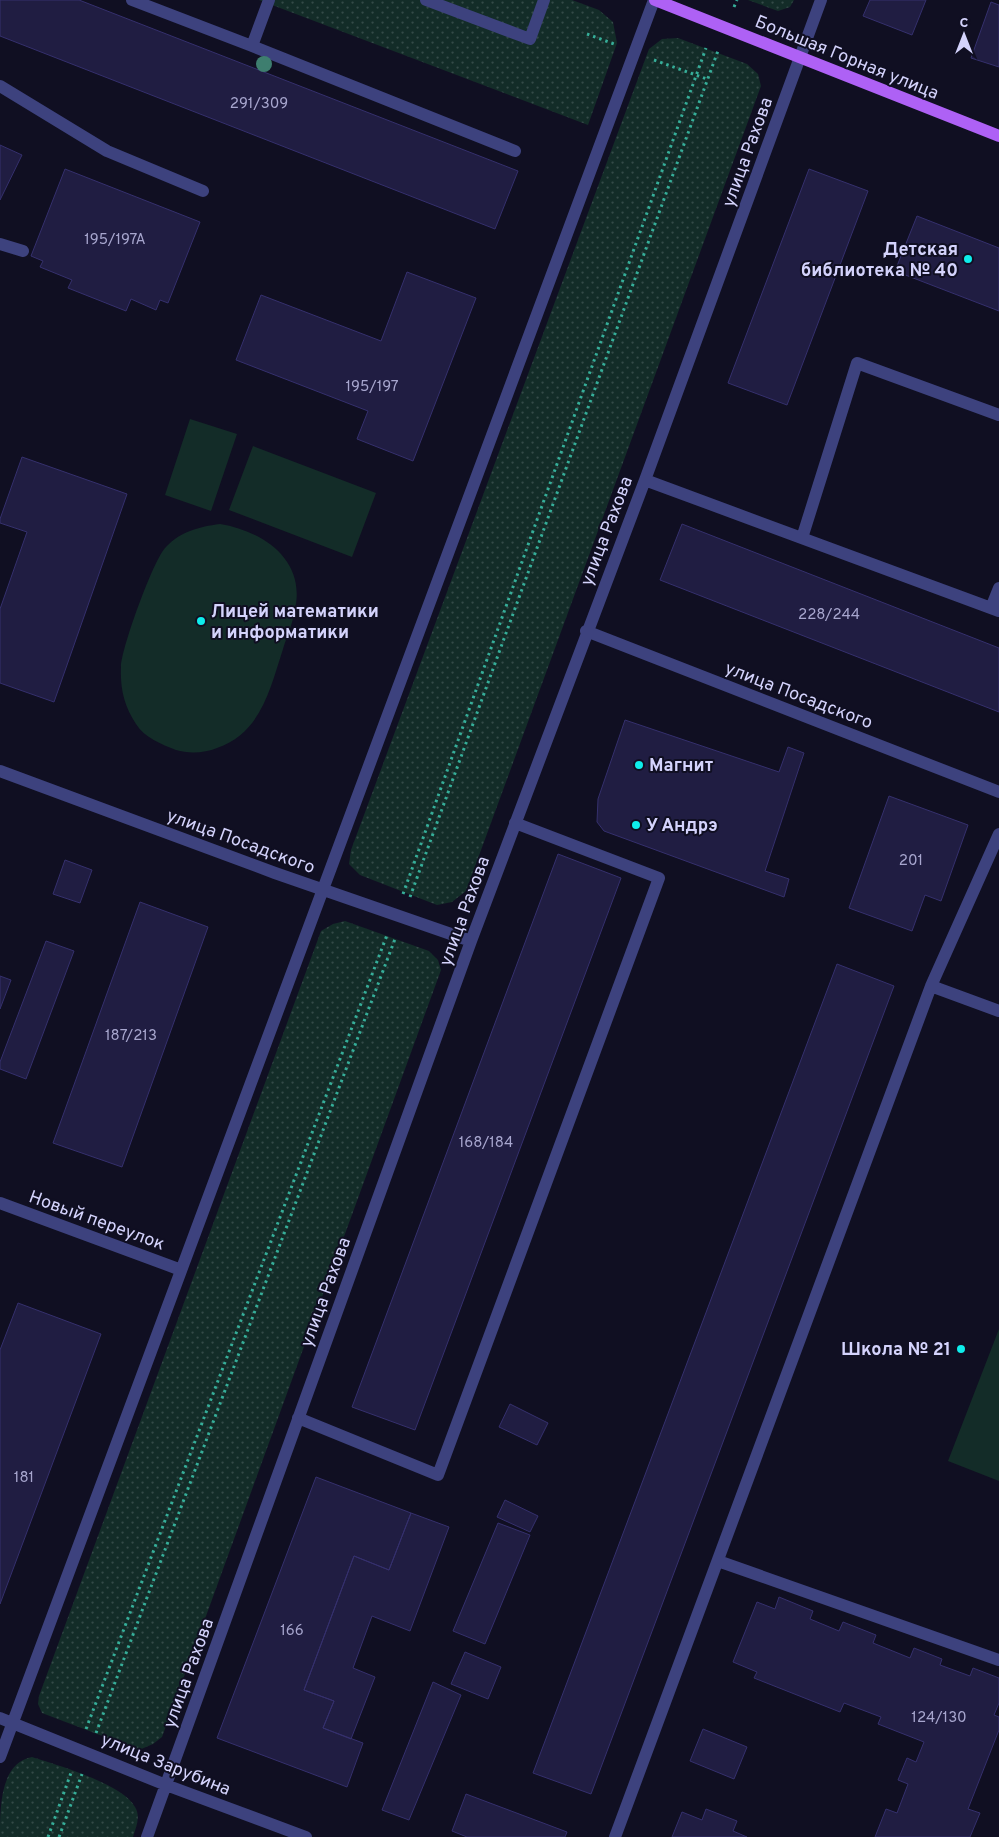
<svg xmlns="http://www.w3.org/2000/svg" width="999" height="1837" font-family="Overpass,sans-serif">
  <defs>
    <pattern id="green-dots" width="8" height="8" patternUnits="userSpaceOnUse" patternTransform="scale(1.25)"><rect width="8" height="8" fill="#132c28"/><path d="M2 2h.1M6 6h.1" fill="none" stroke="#344a48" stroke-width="1.8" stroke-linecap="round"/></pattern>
  </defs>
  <rect width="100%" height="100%" fill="#100f22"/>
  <path fill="url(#green-dots)" d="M259 0H572L599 10 613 22 617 43 588 125Z
    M748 0H794L790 7 778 11Z
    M678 38 747 64 758 74 761 86 466 891 452 902 437 905 360 875 349 864 351 850 649 49 662 39Z
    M345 921 429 951 438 960 441 970 162 1737 153 1744 139 1750 42 1713 38 1704 39 1696 321 931 333 924Z
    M32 1757C57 1765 123 1784 135 1807 141 1817 136 1827 133 1837H0C0 1807 0 1763 32 1757Z"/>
  <path fill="#132c28" d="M190 419 237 434 211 511 165 495Z
    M253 446 376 493 352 557 229 510Z
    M220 524C263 531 306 560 295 609 293 623 287 636 283 649 270 689 261 733 217 748 205 753 189 754 176 750 161 744 145 738 136 724 124 706 120 688 121 667 121 649 154 558 166 547 181 531 199 527 220 524Z
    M999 1329V1481L948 1461Z"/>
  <path fill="#201d42" stroke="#35306d" d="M0 0H79L518 171 495 229 0 36Z
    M870 0H926L912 35 863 16Z
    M991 2 999 5V67L971 58Z
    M0 145 22 155 0 200Z
    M65 169 200 222 168 303 160 300 156 310 131 299 126 311 68 288 72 280 40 267 43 261 31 256Z
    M809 169 868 191 787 405 728 383Z
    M917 216 999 248V311L895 271Z
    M407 272 476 298 413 461 357 439 368 411 236 360 261 295 381 341Z
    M22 457 127 494 54 702 0 683V609L27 532 0 523V519Z
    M682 524 999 648V712L660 580Z
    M625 720 779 772 788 747 804 753 765 871 789 879 784 897 604 831 597 822 598 799Z
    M889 796 968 825 941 901 925 895 912 931 849 908Z
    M558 854 621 878 415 1430 352 1407Z
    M65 860 92 870 80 903 53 894Z
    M140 902 208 927 122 1167 53 1143Z
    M46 941 74 951 26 1079 0 1069V1062Z
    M837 964 894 986 591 1794 533 1773Z
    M0 976 11 980 0 1009Z
    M18 1303 101 1334 0 1604V1350Z
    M510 1404 548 1423 537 1445 499 1427Z
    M316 1477 411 1513 389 1570 354 1556 304 1690 334 1701 323 1728 363 1743 347 1787 217 1738Z
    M505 1500 538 1516 530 1532 497 1517Z
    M411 1513 449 1527 410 1631 372 1616 353 1668 375 1677 351 1739 323 1728 334 1701 304 1690 354 1556 389 1570Z
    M498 1523 530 1535 485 1644 453 1631Z
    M779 1597 813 1611 810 1619 839 1631 843 1622 876 1635 873 1643 910 1658 914 1648 942 1659 940 1665 970 1676 973 1668 999 1678V1703L994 1715 999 1717V1730L968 1809 980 1813 970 1837H875L886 1809 897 1813 908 1784 898 1780 907 1758 916 1762 924 1742 878 1724 881 1717 844 1703 840 1712 754 1678 757 1672 733 1662 757 1602 775 1609Z
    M465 1652 501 1667 488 1699 451 1684Z
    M433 1682 461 1695 409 1820 382 1810Z
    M703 1729 747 1747 734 1779 690 1761Z
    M466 1794 567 1832 565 1837H467L452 1831Z
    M706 1809 737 1821 733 1831 747 1837H672L682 1812 702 1820Z"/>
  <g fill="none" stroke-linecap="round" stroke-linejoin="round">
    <path stroke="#36ae99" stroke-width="3" stroke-dasharray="2.5 4" stroke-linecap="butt" d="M734 7 737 0
      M587 34 614 44
      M654 60 707 79
      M403 894 706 48
      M410 897 719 48
      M86 1729 387 935
      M96 1733 395 939
      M48 1837 72 1770
      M59 1837 82 1774"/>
    <path stroke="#3d427e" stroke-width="12" d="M132 0 252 46 269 0
      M426 0 530 39 544 0
      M252 46 515 151
      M0 86 107 151 203 191
      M0 244 23 251
      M645 480 999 611
      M802 538 857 363 999 415
      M991 608 999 588
      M586 631 999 792
      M0 771 275 873 471 941
      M999 834 931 986 999 1011
      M0 1203 181 1270
      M298 1418 438 1475 659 878 515 823
      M718 1561 999 1660
      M0 1718 166 1785 306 1837
      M0 1757 654 0
      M147 1837 471 941 645 480 821 0
      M615 1837 931 986"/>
    <path stroke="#ae61f5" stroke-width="12" d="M655 0 999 136"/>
  </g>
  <circle fill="#3e7e6f" cx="264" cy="64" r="8"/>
  <g fill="#0eedeb" stroke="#100f22" stroke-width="2">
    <circle cx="968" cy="259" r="5"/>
    <circle cx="201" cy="621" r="5"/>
    <circle cx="639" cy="765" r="5"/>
    <circle cx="636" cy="825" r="5"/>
    <circle cx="961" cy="1349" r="5"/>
  </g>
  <g text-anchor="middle" stroke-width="4" stroke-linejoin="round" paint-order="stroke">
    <g font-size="15" fill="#a7a6ce">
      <text x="259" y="108">291/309</text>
      <text x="115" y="244">195/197А</text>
      <text x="372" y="391">195/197</text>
      <text x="829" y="619">228/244</text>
      <text x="911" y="865">201</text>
      <text x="131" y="1040">187/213</text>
      <text x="486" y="1147">168/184</text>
      <text x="24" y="1482">181</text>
      <text x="292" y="1635">166</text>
      <text x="939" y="1722">124/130</text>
    </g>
    <g font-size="18" fill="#d4d3fc" stroke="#100f22">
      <text transform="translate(847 57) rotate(22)" y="6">Большая Горная улица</text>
      <text transform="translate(747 152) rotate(-70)" y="6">улица Рахова</text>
      <text transform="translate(606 531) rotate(-69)" y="6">улица Рахова</text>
      <text transform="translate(799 695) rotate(21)" y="6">улица Посадского</text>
      <text transform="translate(241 841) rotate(20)" y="6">улица Посадского</text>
      <text transform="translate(464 911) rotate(-70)" y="6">улица Рахова</text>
      <text transform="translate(97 1220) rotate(20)" y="6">Новый переулок</text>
      <text transform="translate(325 1292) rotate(-70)" y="6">улица Рахова</text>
      <text transform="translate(188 1673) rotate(-70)" y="6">улица Рахова</text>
      <text transform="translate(166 1764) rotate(22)" y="6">улица Зарубина</text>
    </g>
    <g font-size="18" font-weight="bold" fill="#d4d3fc" stroke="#100f22" text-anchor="start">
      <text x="958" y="255" text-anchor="end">Детская<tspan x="958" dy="21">библиотека № 40</tspan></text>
      <text x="211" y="617">Лицей математики<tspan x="211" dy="21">и информатики</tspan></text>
      <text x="649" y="771">Магнит</text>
      <text x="646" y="831">У Андрэ</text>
      <text x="951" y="1355" text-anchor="end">Школа № 21</text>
    </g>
  </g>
  <g transform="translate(964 35)" stroke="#100f22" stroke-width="4" paint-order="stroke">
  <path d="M0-4L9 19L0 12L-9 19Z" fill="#d4d3fc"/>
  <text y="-8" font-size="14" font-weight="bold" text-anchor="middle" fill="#d4d3fc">С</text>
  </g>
</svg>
